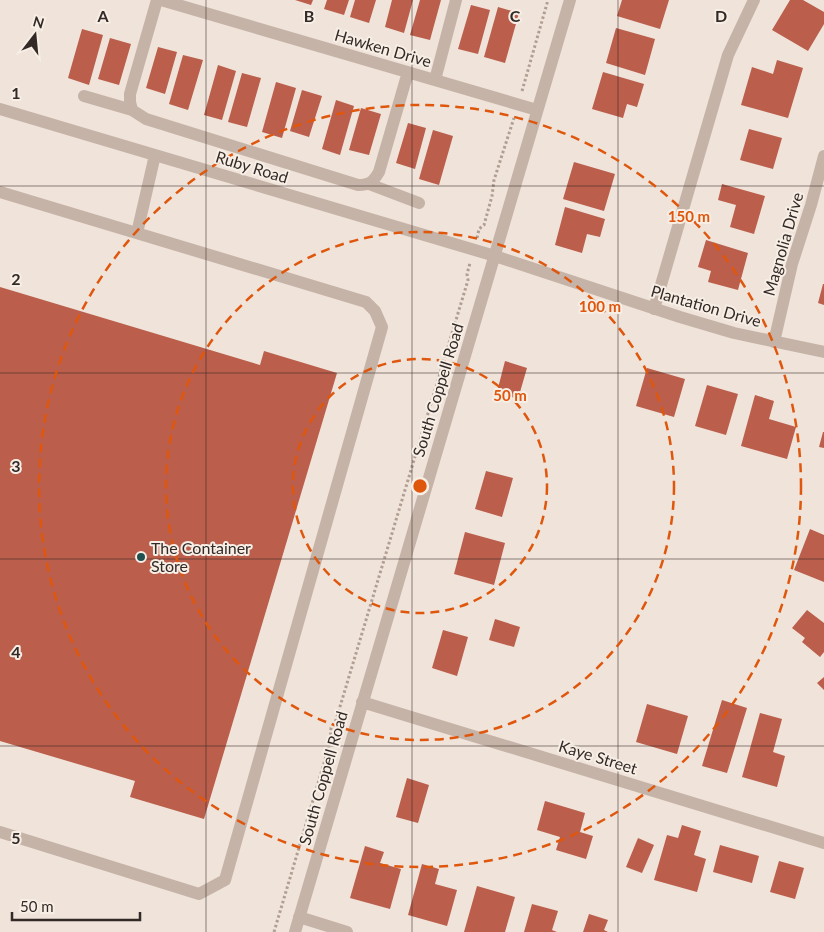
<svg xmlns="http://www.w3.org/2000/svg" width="824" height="932" font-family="Lato,sans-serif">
  <rect width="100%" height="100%" fill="#efe3da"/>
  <path fill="#bb5e4b" d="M295 0H313L311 5Z
    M327 0H349L344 15 324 9Z
    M355 0H376L369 23 350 17Z
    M392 0H413L404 33 385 27Z
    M420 0H441L430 40 410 35Z
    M622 0H669L660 29 617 16Z
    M790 0H803L824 12V24L808 51 772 30Z
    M471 5 490 10 478 54 458 49Z
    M498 7 519 13 505 63 484 57Z
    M616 28 655 39 645 75 606 63Z
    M82 29 103 35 89 85 68 78Z
    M110 38 131 44 119 85 98 79Z
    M158 47 177 52 165 94 146 88Z
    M183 55 203 60 188 110 169 104Z
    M777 60 803 68 788 118 741 105 752 67 773 74Z
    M218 65 236 71 222 120 204 115Z
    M603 72 644 84 637 107 627 104 623 118 592 109Z
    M242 73 261 78 247 127 228 122Z
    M276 82 296 88 282 138 262 132Z
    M302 90 322 96 309 137 290 131Z
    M336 100 354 106 340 155 322 149Z
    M361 108 381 114 369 155 349 150Z
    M408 123 426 128 415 169 396 163Z
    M749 129 782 138 773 169 740 160Z
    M433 130 453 136 439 185 419 179Z
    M574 162 615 174 604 211 563 199Z
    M722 184 765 196 754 234 730 227 736 205 718 200Z
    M565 207 605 219 600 237 587 234 582 253 555 245Z
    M706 240 748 253 738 290 708 282 711 271 698 267Z
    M823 284H824V305L818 303Z
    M0 287 260 365 264 351 337 373 204 819 130 797 135 781 0 741Z
    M505 361 527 368 518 399 497 392Z
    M647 368 685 379 674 417 636 406Z
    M707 385 738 394 726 435 695 426Z
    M755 395 774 401 769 419 796 427 787 459 741 446Z
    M823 432H824V448L819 447Z
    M486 471 513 478 502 517 475 509Z
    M810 529 824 535V582L794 570Z
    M465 532 505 543 494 585 454 574Z
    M807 610 824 623V652L820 657 802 642 805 638 792 628Z
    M495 619 520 627 514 647 489 640Z
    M443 630 468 637 457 676 432 668Z
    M824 677V690L817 683Z
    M722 700 747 708 727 773 702 766Z
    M647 704 688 716 677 754 636 742Z
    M760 713 782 719 773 752 785 756 777 787 742 777Z
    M407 778 429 785 418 823 396 817Z
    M545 801 585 813 580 832 593 836 586 859 556 850 560 837 537 830Z
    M682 825 701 831 694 855 706 859 697 892 654 880 667 835 678 838Z
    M638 838 654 845 642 873 626 867Z
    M720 845 759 856 752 883 713 872Z
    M365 846 384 852 380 863 401 869 390 909 350 898Z
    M779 861 804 868 795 899 770 892Z
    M422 864 439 869 435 884 457 890 447 926 408 915Z
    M477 886 515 897 505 932H464Z
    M532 904 558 911 552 930 557 932H524Z
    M589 914 608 920 604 930 608 932H583Z"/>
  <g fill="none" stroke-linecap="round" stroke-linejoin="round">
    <path stroke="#b19d91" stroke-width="3" stroke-dasharray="2.5 2.5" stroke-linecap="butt" d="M522 91 548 0
      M477 238 479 229 484 225 492 196 494 180 514 118
      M274 932 330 743 331 728 336 720 468 280 467 274 470 263"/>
    <path stroke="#c6b3a7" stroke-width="12" d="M157 0 130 94V102L132 110 146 119 358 185C370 185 373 182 379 172L408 72
      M161 0 537 110
      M435 80 456 0
      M84 96 132 110
      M0 109 495 256 680 317 734 333 824 352
      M369 184 419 203
      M0 192 366 302 375 311 382 327 225 880 199 894 0 832
      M137 233 155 155
      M654 309 728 55 754 0
      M774 342 792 264 811 205 824 156
      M362 702 824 843
      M299 917 347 932
      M295 932 570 0"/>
  </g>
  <path fill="none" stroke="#332a27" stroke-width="1" stroke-opacity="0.55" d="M206 0V932M412 0V932M618 0V932M0 186H824M0 373H824M0 559H824M0 746H824"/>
  <g fill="none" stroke="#df570d" stroke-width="2.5" stroke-dasharray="9 6">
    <circle cx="420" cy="486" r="127"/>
    <circle cx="420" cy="486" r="254"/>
    <circle cx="420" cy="486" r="381"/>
  </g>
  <circle fill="#205050" stroke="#f7eee5" stroke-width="2" cx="141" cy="557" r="5"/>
  <g text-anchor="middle" stroke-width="4" stroke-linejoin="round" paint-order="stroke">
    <g font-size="16" fill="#332a27" stroke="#f7eee5">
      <text transform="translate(383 48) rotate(16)" y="6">Hawken Drive</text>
      <text transform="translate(252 167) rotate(17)" y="6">Ruby Road</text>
      <text transform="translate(783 244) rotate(-74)" y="6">Magnolia Drive</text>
      <text transform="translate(706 306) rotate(16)" y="6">Plantation Drive</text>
      <text transform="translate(438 390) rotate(-73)" y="6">South Coppell Road</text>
      <text transform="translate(598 757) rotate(17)" y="6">Kaye Street</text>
      <text transform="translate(323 778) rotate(-74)" y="6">South Coppell Road</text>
    </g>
    <g font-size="16" fill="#332a27" stroke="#f7eee5" text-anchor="start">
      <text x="151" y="554">The Container<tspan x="151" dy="18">Store</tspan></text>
    </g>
  </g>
  <g font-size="16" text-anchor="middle" font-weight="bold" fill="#332a27" stroke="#f7eee5" stroke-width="4" stroke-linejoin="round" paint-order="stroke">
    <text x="103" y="22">A</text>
    <text x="309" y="22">B</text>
    <text x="515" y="22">C</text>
    <text x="721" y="22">D</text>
    <text x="16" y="99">1</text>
    <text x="16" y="285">2</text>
    <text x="16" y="472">3</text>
    <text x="16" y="658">4</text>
    <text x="16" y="844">5</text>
  </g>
  <circle cx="420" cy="486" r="8" fill="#df570d" stroke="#f7eee5" stroke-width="2.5"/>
  <g font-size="15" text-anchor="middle" font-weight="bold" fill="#df570d" stroke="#f7eee5" stroke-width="4" stroke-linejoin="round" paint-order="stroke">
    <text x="689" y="222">150 m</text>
    <text x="600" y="312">100 m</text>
    <text x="510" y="401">50 m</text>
  </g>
  <g transform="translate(35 35) rotate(16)" stroke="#f7eee5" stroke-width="4" paint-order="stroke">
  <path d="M0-4L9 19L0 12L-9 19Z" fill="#332a27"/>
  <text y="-8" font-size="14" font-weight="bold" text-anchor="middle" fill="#332a27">N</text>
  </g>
  <path d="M12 912v8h128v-8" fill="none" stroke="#332a27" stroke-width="2.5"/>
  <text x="20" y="912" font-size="15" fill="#332a27" stroke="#f7eee5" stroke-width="4" paint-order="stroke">50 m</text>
</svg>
